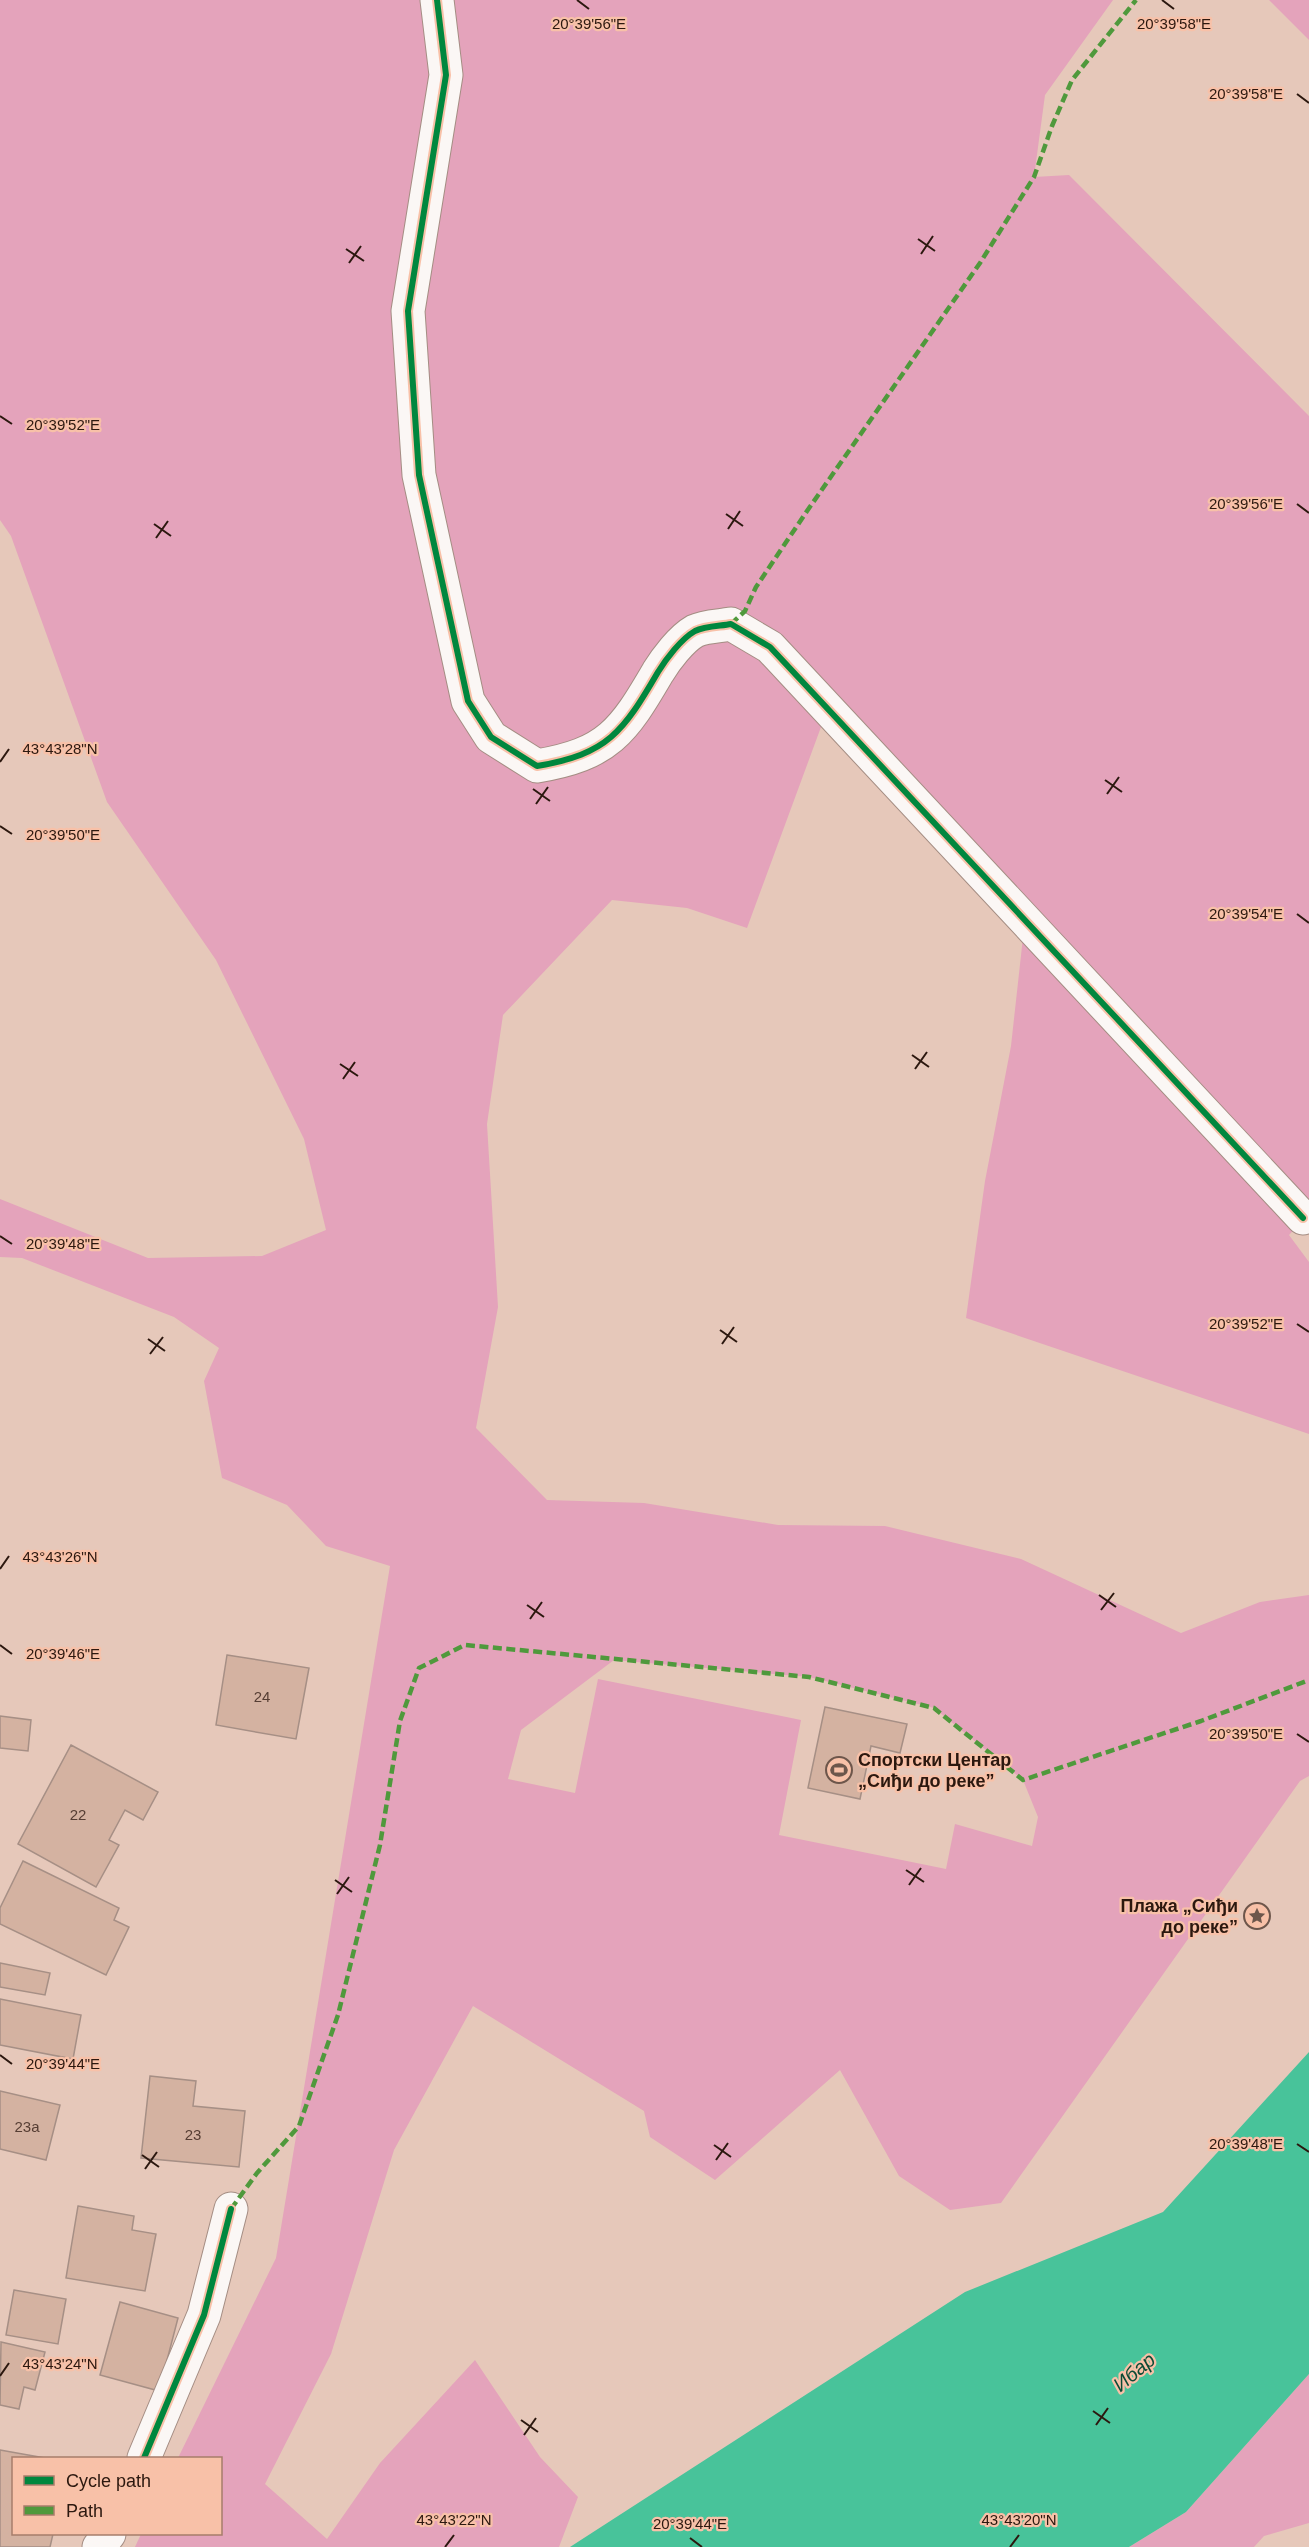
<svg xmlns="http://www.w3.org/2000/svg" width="1309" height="2547" font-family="Helvetica,sans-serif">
  <rect width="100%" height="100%" fill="#e6c8ba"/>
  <path fill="#e4a3bb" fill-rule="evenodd" d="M0 0H1113L1045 95 1034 177 1069 175 1309 416V1214L1289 1235 1309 1262V1434L966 1318 985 1181 1011 1046 1025 919 828 708 747 928 687 908 612 900 503 1015 487 1124 498 1307 476 1428 547 1500 644 1503 778 1525 885 1526 1021 1559 1181 1633 1260 1602 1309 1595V1776L1300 1781 1001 2203 950 2210 899 2176 840 2070 715 2180 650 2137 644 2111 473 2006 394 2150 331 2354 265 2484 327 2539 380 2463 475 2360 540 2457 578 2497 559 2547H135L141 2534H220V2458H178L276 2258 390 1566 326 1546 287 1505 222 1478 204 1381 219 1348 174 1317 22 1258 0 1257V1199L148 1258 262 1256 326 1230 304 1139 216 960 107 802 11 536 0 520ZM614 1660 809 1677 934 1708 1023 1780 1038 1817 1032 1846 955 1824 946 1869 779 1835 801 1720 598 1679 575 1793 508 1779 521 1730Z
    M1269 0H1309V40Z
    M1309 2374V2523L1264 2536 1254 2547H1129L1186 2512Z"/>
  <path fill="#48c39a" d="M1309 2052V2374L1186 2512 1129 2547H570L965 2292 1163 2212Z"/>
  <path fill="#d4b2a1" stroke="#a68f85" stroke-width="1.5" d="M227 1655 309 1668 296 1739 216 1725Z
    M825 1707 907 1724 900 1753 871 1746 860 1799 808 1788Z
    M0 1716 31 1720 28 1751 0 1748Z
    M71 1745 158 1792 143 1820 125 1810 109 1840 119 1845 96 1887 18 1844Z
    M23 1861 119 1908 114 1920 129 1927 106 1975 0 1924V1908Z
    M0 1963 50 1973 45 1995 0 1987Z
    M0 1999 81 2015 73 2059 0 2045Z
    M150 2076 196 2081 193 2106 245 2111 239 2167 141 2158Z
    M0 2091 60 2105 46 2160 0 2149Z
    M78 2206 134 2216 132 2230 156 2234 145 2291 66 2278Z
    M14 2290 66 2299 58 2344 6 2335Z
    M120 2302 178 2318 159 2391 100 2375Z
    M1 2342 45 2352 35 2390 24 2387 19 2409 0 2405Z
    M0 2450 45 2458H14V2534H53L50 2547H0Z"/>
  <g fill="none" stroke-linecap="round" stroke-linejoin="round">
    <defs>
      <path id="street" d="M437 0 446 75 408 311 419 475 468 701 491 737 537 766C608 754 623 732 658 672 666 659 681 639 695 631 705 626 721 626 731 624L770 647 1303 1218
        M144 2458 204 2315 231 2209
        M99 2547 109 2534"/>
    </defs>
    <use href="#street" stroke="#a48d83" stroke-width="35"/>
    <use href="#street" stroke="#fbf7f5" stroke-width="33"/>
    <path stroke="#4f993c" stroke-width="4.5" stroke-dasharray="9 4.5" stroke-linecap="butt" d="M731 624 745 611 756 587 807 511 980 263 1034 177 1052 126 1072 80 1136 0
      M231 2209 257 2173 299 2126 338 2015 380 1845 400 1721 419 1668 465 1645 809 1677 934 1708 1023 1780 1201 1721 1309 1680"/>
    <defs>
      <path id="cycleway" d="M437 0 446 75 408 311 419 475 468 701 491 737 537 766C608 754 623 732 658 672 666 659 681 639 695 631 705 626 721 626 731 624L770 647 1303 1218
        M144 2458 204 2315 231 2209"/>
    </defs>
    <use href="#cycleway" stroke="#f8c1a8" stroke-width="10"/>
    <use href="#cycleway" stroke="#00873e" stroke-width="6"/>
  </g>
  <path fill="none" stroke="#2c180f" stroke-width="2" d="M577 0 589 9M1162 0 1174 9M1297 94 1309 103M918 239 935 251M346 249 364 261M921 254 933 236M349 263 361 246M0 416 12 424M1297 504 1309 513M726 514 743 526M154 524 171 536M728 529 740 511M156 538 168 521M0 762 9 749M1105 780 1122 792M533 789 550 801M1107 794 1119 777M536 804 548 787M0 826 12 834M1297 914 1309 923M912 1055 929 1067M340 1064 358 1076M915 1069 927 1052M343 1079 355 1062M0 1236 12 1244M1297 1324 1309 1332M720 1330 737 1342M148 1339 165 1351M722 1344 734 1327M150 1354 163 1337M0 1569 9 1556M1099 1595 1116 1607M527 1605 544 1617M1101 1610 1114 1593M530 1619 542 1602M0 1645 12 1654M1297 1734 1309 1742M906 1870 924 1882M335 1880 352 1892M909 1885 921 1868M337 1894 349 1877M0 2055 12 2064M1297 2144 1309 2152M714 2145 731 2157M142 2155 159 2167M716 2160 728 2143M145 2169 157 2152M0 2376 9 2363M1093 2411 1110 2423M521 2420 538 2432M1096 2425 1108 2408M524 2435 536 2418M690 2538 702 2547M445 2547 454 2535M1010 2547 1019 2535"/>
  <defs>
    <symbol id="stadium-ring" viewBox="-11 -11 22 22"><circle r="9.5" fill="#f8c1a8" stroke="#6d564b" stroke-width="1.5"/><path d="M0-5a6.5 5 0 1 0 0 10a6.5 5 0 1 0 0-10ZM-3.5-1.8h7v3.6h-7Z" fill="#6d564b"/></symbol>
    <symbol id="sight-ring" viewBox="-11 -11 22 22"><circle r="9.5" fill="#f8c1a8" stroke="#6d564b" stroke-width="1.5"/><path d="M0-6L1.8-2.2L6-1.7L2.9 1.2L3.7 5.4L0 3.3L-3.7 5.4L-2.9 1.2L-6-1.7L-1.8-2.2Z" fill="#6d564b"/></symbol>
  </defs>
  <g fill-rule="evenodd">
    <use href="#stadium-ring" x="824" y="1755" width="30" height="30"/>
    <use href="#sight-ring" x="1242" y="1901" width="30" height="30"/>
  </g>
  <g text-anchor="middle" stroke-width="4.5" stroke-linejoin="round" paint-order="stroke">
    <g font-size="15" fill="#563e34">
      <text x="262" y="1702">24</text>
      <text x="78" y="1820">22</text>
      <text x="27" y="2132">23a</text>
      <text x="193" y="2140">23</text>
    </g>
    <g font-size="18" font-weight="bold" fill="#2c180f" stroke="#f8c1a8" text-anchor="start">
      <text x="858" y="1766">Спортски Центар<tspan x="858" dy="21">„Сиђи до реке”</tspan></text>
      <text x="1238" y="1912" text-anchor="end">Плажа „Сиђи<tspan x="1238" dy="21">до реке”</tspan></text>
    </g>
    <g font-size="20" font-style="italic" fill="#0b4b36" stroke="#f8c1a8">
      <text transform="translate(1134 2372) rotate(-40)" y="7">Ибар</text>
    </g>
  </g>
  <g font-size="15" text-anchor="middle" fill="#2c180f" stroke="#f8c1a8" stroke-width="4.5" stroke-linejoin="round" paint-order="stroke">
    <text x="1174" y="29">20°39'58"E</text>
    <text x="589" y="29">20°39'56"E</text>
    <text x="1246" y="99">20°39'58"E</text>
    <text x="63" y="430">20°39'52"E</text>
    <text x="1246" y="509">20°39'56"E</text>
    <text x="60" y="754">43°43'28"N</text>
    <text x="63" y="840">20°39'50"E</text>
    <text x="1246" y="919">20°39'54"E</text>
    <text x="63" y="1249">20°39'48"E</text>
    <text x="1246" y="1329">20°39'52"E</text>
    <text x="60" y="1562">43°43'26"N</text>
    <text x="63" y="1659">20°39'46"E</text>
    <text x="1246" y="1739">20°39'50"E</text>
    <text x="63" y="2069">20°39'44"E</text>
    <text x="1246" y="2149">20°39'48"E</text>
    <text x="60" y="2369">43°43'24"N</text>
    <text x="454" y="2525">43°43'22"N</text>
    <text x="1019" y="2525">43°43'20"N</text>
    <text x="690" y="2529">20°39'44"E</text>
  </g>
  <rect x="12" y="2457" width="210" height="78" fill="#f8c1a8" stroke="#a67d6b" stroke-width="1.5"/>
  <rect x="24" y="2476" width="30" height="9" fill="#00873e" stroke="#a67d6b" stroke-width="1.5"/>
  <text x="66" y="2487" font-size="18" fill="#2c180f">Cycle path</text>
  <rect x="24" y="2506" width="30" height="9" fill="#4f993c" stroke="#a67d6b" stroke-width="1.5"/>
  <text x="66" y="2517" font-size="18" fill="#2c180f">Path</text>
</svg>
